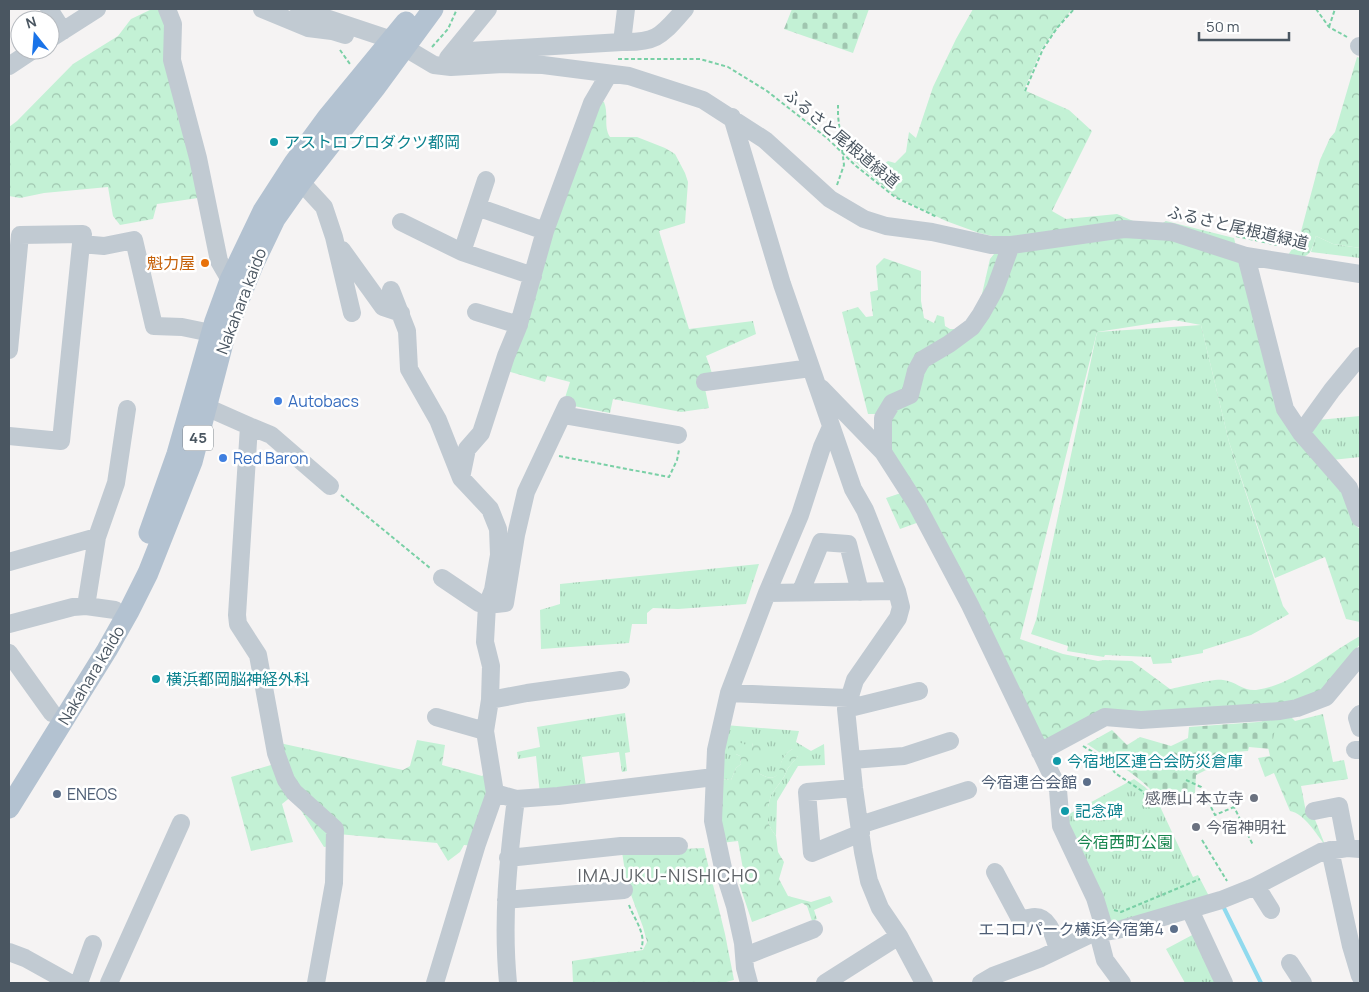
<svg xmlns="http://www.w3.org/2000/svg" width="1369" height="992" font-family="Manrope,'Noto Sans JP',sans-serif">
  <defs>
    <pattern id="grass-tufts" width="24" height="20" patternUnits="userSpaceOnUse" patternTransform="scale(1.25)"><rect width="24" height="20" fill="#c3f1d5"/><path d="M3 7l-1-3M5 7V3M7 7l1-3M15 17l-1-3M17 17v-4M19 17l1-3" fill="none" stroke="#a0c6b0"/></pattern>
    <pattern id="forest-crowns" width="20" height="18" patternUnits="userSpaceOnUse" patternTransform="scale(1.25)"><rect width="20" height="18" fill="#c3f1d5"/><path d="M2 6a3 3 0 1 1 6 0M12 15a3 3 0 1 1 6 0" fill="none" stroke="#a0c6b0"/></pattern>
    <pattern id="cemetery-stones" width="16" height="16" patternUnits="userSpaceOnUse" patternTransform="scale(1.25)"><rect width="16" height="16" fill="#c3f1d5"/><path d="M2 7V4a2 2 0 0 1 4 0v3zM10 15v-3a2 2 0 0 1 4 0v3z" fill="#a0c6b0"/></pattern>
  </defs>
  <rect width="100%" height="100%" fill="#f5f3f3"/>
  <path fill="url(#grass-tufts)" d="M1316 236 1333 244 1360 248V258L1311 252Z
    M1201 325 1229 442 1283 606 1289 614 1251 635 1203 650V653L1171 659 1172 663 1153 664 1151 657 1105 655 1104 657 1067 651 1068 646 1031 634 1036 620 1097 332Z
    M1360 416V457L1332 460 1312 435V430L1318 420Z
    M759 564 746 604 678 609 653 608 647 613V624H632L629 643 541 649 540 610 560 604V584Z
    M625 713 630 752 625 753 627 771 622 772 619 752 582 757 586 787 540 794 536 756 518 759 517 752 540 747 537 727Z
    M725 725 799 731 796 742 811 751 824 744 825 765 798 766 777 801 776 836 771 829 768 821V807L771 795 784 777 788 768 798 756 792 749C783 756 780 762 780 773 773 780 768 778 760 774V765L753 743 752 747 736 754 740 756 741 764 736 768 731 780 721 779Z
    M1134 779 1145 787 1156 798 1193 877 1198 875 1211 900 1109 929 1065 824 1069 814Z
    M1196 933 1220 983H1185L1166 949Z"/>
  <path fill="url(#forest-crowns)" d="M152 9H162L198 198 157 204 153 219 120 225 113 216 108 187 44 193 20 198 9 196V127L17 121 73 64 118 36 131 19Z
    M973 9H1072L1042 48 1024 90 1069 110 1092 131 1052 211 1066 219 1117 214 1140 224 1158 226 1166 221 1234 238 1272 393 1282 417 1345 493 1352 518 1356 526 1360 529V622L1346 619 1325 557 1275 578 1229 442 1201 325 1174 320 1097 332 1020 639 1063 654 1098 661 1105 660 1132 661 1170 689C1181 687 1215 678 1223 680 1235 681 1243 691 1256 690 1291 686 1329 653 1360 636V644L1320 693 1285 707 1140 717 1045 742 922 521 900 529 886 498 901 493 876 414H868L842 312 858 307 866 317 873 316 870 292 878 290 876 266 884 258 921 271V301L924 318 934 323 937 315 944 317 945 326 950 329H965L982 294 990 259 1006 239 979 233 946 221 895 196 854 161 862 152 881 166 888 161 895 163 906 152 909 132 916 138 933 87 956 39Z
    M1357 57 1360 58V248L1333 244 1316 236C1310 256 1309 259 1288 255L1299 239 1320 160 1330 138 1335 132Z
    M600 100 604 102C609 114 603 126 610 137H637L665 148 675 154 685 173 688 182 685 223 659 231 689 329 753 321 756 334 706 356 713 376 703 379 709 408 681 412 613 399 610 413 563 404 570 382 547 376 545 382 504 370 546 232Z
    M1323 714 1333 762 1344 760 1348 779 1301 786 1306 812H1312L1325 845C1316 834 1305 814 1290 811L1274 773 1265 777 1258 758 1270 756 1262 721 1291 717 1295 721Z
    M730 739 752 747 753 742 768 745 760 765V774C768 778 773 780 779 773 780 762 783 756 792 749L797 751 799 755 788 768 784 777 771 795 768 807V821L771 829 776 836 778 852 784 862 779 879 788 896 811 902 830 896 833 902 814 910 817 919 812 921 807 906 802 903 752 922 738 880 743 869 738 841 721 843V779L731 780 736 768 741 764 740 756 736 754 731 755 726 743Z
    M417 740 445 745 442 765 482 776 489 770 492 792 473 846 464 845 460 852 448 861 437 843 338 834 337 845 324 847 292 796 282 804 293 842 251 851 231 777 271 765 275 742 403 770 410 766Z
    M704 848 725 934 734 980 722 983H573L572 961 643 950 647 942 643 927 627 884 622 852Z"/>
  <path fill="url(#cemetery-stones)" d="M792 9H869L853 53 784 29Z
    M1277 719 1271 749 1249 747 1248 751 1233 752 1234 756 1196 775 1195 793 1179 801 1176 796 1164 806C1146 778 1113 762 1087 744L1112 730 1127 745 1140 737 1171 746 1188 738 1189 727 1258 722Z"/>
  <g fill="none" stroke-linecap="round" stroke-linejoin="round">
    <path stroke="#90daee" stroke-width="4" d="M1226 905 1223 906 1261 983"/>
    <path stroke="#7ad0a6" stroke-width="2" stroke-dasharray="4 2.5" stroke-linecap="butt" d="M1316 9 1329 27 1347 37
      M1329 27 1335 9
      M432 47 448 29 457 9
      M340 50 350 64
      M618 59H700L728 67 767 91 827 138 856 166 895 197 937 217
      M1025 91 1043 49 1057 28 1074 9
      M837 185 844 165 838 116V105
      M1236 236 1278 245
      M559 456 669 477 677 460 679 450
      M341 495 430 568
      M1083 746 1107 760 1115 773 1142 791 1151 802
      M1186 780 1201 787 1215 815 1234 807
      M1233 805 1253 845
      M1202 840 1227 881
      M629 905C634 919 647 934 641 949
      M1114 910 1121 912 1200 879"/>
    <path stroke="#c1cad2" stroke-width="18" d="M49 9 63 31
      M167 9 173 24 172 60 198 158 219 261 230 280
      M262 9 308 28 332 31 345 35
      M299 9 392 40 434 65 451 67 503 64 543 65 629 76 703 100 765 140 830 199 864 219 886 226 932 232 991 245H1011L1124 229 1172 232 1246 256 1360 274
      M50 39 97 9
      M622 42C659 43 662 34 685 9
      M1359 46 1360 47
      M453 52 622 42 626 9
      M448 58 488 9
      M9 66 33 50
      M732 117 782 284 853 489 865 510 897 591 901 607 898 618 855 680 846 709 854 788 863 852 869 881 880 908 899 936 924 983
      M301 182 324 207 334 237 352 313
      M477 207 545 231
      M401 222 462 252 533 276
      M342 250 383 307 401 313
      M462 252 486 180
      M1246 256 1285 409 1301 433 1349 488 1360 518
      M391 290 407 331 409 369 438 420 461 478 490 509 498 529 499 555 493 590 487 605 479 603 442 578
      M476 312 519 325
      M9 350 20 235 83 234 81 244
      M705 382 811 368
      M821 388 883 452 917 505 970 605 1055 782 1058 790 1061 826 1095 898 1102 921 1103 933
      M194 404 206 407 249 426 237 615 238 624 258 655 276 753 286 780 294 792 335 829 334 883 316 983
      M563 415 678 435
      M249 426 271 435 330 486
      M1301 433 1332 390 1360 356
      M9 436 61 441 81 244 104 246 134 240 154 326 182 327 211 333
      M883 452V418L892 403 910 395 916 371 922 360 949 344 972 327 981 314 995 289 1011 245
      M461 478 467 449 481 433 506 356 518 327 545 231 592 103 609 74
      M9 562 97 537
      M801 591 821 542 848 544 860 592
      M767 593 897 591
      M86 606 97 537 116 483 127 409
      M9 624 73 607 86 606 115 610
      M9 653 52 713
      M729 693 848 698
      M490 700 527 693 621 680
      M846 709 919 691
      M1360 714 1357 718 1360 728
      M436 717 485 731
      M1355 750H1360
      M1040 752 1105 717 1141 720 1280 711 1297 708 1326 697 1360 656
      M852 760 904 756 950 741
      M854 788 807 792 812 853 861 833
      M495 793 516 799 558 796 714 777
      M1314 811 1339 806 1347 848
      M860 825 968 790
      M1330 850 1351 946 1360 976
      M508 858 621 846H679
      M995 872 1019 917C1026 920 1029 917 1035 917 1050 917 1054 938 1058 949
      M1256 886 1271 910
      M506 900 624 890
      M1190 910 1224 983
      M1098 933 1105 960 1122 983
      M9 952 25 958 70 983
      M745 956 814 929
      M1290 963 1303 983
      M79 983 93 944
      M109 983 181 823
      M435 983 477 844 495 793 485 731 490 700 491 666 485 642 487 605 505 603 516 535 526 492 567 405
      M508 983C502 921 508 860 516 799
      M749 983 745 968 743 943 735 906 723 868 713 821 716 750 729 693 767 593 800 515 822 447 831 427
      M825 983 899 936
      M981 983 993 976 1041 958 1089 935 1122 929 1221 900 1256 886 1321 852 1347 848 1360 849"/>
    <path stroke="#b3c2d1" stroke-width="21" d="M149 533 177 454 215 321 230 280 263 211 294 163 327 118 406 22
      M9 808 107 650 129 611 148 573 192 462 225 335 253 265 275 219 301 182 375 88 433 9"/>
  </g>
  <g fill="#0f9aa8" stroke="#fff" stroke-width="2">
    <circle cx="274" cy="142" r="5"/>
    <circle cx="156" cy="679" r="5"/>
    <circle cx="1057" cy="761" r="5"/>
    <circle cx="1065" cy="811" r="5"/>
  </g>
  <circle fill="#e8710a" stroke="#fff" stroke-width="2" cx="205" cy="263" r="5"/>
  <g fill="#3f7fe0" stroke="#fff" stroke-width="2">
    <circle cx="278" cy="401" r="5"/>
    <circle cx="223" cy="458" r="5"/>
  </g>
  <g fill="#5c6f8a" stroke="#fff" stroke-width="2">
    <circle cx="1087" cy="782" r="5"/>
    <circle cx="57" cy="794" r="5"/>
    <circle cx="1174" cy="929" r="5"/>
  </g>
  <g fill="#6b7280" stroke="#fff" stroke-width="2">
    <circle cx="1254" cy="798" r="5"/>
    <circle cx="1196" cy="827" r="5"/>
  </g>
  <g text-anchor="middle" stroke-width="5" stroke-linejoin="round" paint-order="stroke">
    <rect fill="#fff" stroke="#808990" stroke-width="1" x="183" y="425.5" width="30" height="25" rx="4"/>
    <g font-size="15" font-weight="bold" fill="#4a5661">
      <text x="198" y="443">45</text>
    </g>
    <g font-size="16" fill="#4a5661" stroke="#fff">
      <text transform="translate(842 138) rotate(40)" y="6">ふるさと尾根道緑道</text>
      <text transform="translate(1238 227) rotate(13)" y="6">ふるさと尾根道緑道</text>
      <text transform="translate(241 301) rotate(-69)" y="6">Nakahara kaido</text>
      <text transform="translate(91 675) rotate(-59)" y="6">Nakahara kaido</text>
    </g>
    <g font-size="16" fill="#0d838f" stroke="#fff" text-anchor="start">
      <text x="284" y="148">アストロプロダクツ都岡</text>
      <text x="166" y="685">横浜都岡脳神経外科</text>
      <text x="1067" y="767">今宿地区連合会防災倉庫</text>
      <text x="1075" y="817">記念碑</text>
    </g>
    <g font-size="16" fill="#c56008" stroke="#fff" text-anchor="end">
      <text x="195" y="269">魁力屋</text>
    </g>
    <g font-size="16" fill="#366cbe" stroke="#fff" text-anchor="start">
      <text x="288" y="407">Autobacs</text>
      <text x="233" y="464">Red Baron</text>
    </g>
    <g font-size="16" fill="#4e5e75" stroke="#fff" text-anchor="end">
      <text x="1077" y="788">今宿連合会館</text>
      <text x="67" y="800" text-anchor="start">ENEOS</text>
      <text x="1164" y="935">エコロパーク横浜今宿第4</text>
    </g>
    <g font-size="16" fill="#5b616d" stroke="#fff" text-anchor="end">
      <text x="1244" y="804">感應山 本立寺</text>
      <text x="1206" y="833" text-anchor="start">今宿神明社</text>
    </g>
    <g font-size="16" fill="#17864f" stroke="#fff">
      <text x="1125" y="848">今宿西町公園</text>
    </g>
    <g font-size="18" letter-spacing="1" fill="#5f6368" stroke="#fff">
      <text x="668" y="882">IMAJUKU-NISHICHO</text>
    </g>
  </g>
  <rect width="1369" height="992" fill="none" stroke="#4a5661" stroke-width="20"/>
  <g transform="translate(35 35) rotate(343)"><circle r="24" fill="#ffffff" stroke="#b7bbc0"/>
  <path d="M0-4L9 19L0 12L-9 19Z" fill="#1a73e8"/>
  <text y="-8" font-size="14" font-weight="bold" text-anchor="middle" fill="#4a5661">N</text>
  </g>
  <path d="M1199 32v8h90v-8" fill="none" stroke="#4a5661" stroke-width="2.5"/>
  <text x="1206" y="32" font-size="15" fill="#4a5661" stroke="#ffffff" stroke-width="4" paint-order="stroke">50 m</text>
</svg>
